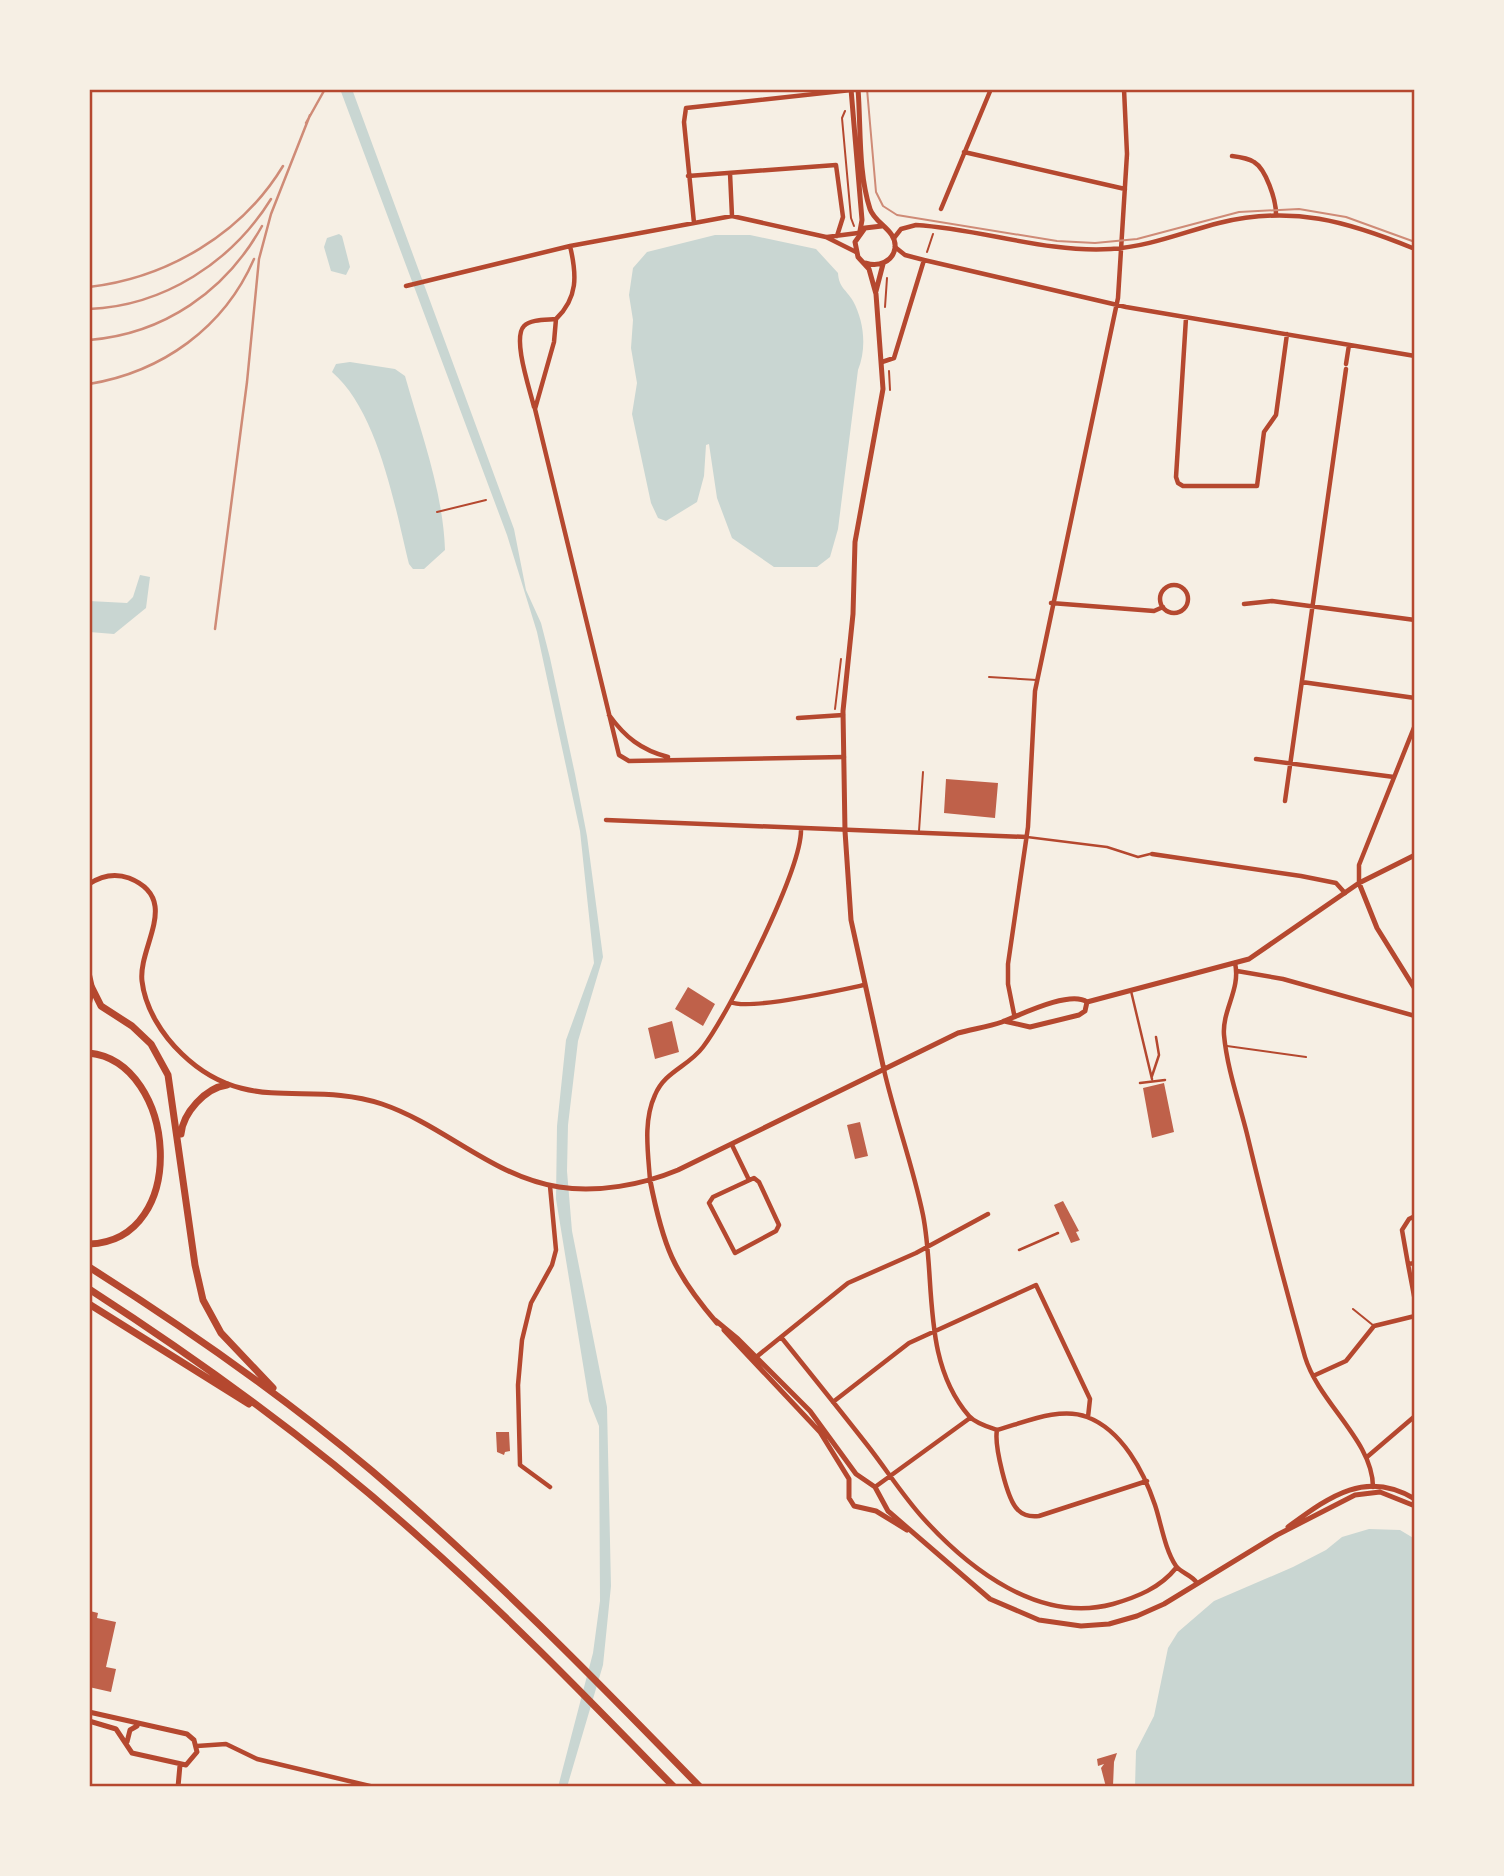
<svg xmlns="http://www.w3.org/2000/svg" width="1504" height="1876" font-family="'Fira Sans Condensed',sans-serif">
  <rect width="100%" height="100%" fill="#f6efe4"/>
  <path fill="#c9d6d2" d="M340 89H352L514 529 526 590 541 623 550 658 575 774 587 836 603 957 578 1041 568 1125 567 1171 572 1231 607 1407 611 1586 603 1665 567 1787H558L593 1653 600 1601 599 1426 589 1401 556 1199 557 1126 566 1040 594 963 580 831 537 632 507 535Z
    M339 234 342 236 350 267 346 275 331 271 324 247 327 238Z
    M715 235H750L816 249 838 273C839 288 846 289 853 301 864 321 867 348 858 370L838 529 830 557 817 567H774L732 538 717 498 709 444 706 445 704 476 697 502 666 521 658 518 651 503 632 414 637 383 631 348 633 320 629 295 633 268 647 252Z
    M350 362 395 369 405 376C421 433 443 491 445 550L424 569H413L409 564C395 507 378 411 332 372L336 364Z
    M140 575 150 577 146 608 114 634 89 632V601L127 603 133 597Z
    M1369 1529 1400 1530 1415 1539V1787H1135L1136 1751 1154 1716 1168 1648 1178 1632 1214 1601 1293 1567 1326 1550 1342 1537Z"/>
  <path fill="#bf614a" d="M946 779 998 783 995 818 944 813Z
    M688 987 715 1004 703 1026 675 1009Z
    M672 1021 679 1052 655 1059 648 1028Z
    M1164 1083 1174 1132 1152 1138 1143 1088Z
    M860 1122 868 1156 855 1159 847 1125Z
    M1063 1201 1079 1231 1076 1232 1080 1240 1071 1243 1054 1205Z
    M496 1432H509L510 1451 505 1452 504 1455 497 1452Z
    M90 1611 98 1613 97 1618 116 1622 106 1667 116 1669 111 1692 89 1687Z
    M1117 1753 1114 1762 1113 1786 1106 1787 1101 1768 1104 1764 1098 1766 1097 1759Z"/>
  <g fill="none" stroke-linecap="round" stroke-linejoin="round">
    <path stroke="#b5482f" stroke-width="2" d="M845 111 842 118 851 218 854 226
      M927 252 933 234
      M885 307 887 278
      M889 371 890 390
      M437 512 486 500
      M835 709 841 659"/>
    <path stroke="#b5482f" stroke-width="2" d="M989 677 1037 680
      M919 831 923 772
      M1227 1046 1306 1057
      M1353 1309 1374 1326"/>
    <path stroke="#b5482f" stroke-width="2.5" d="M1027 837 1107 847 1138 857 1150 854
      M1131 991 1152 1079
      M1152 1076 1159 1055 1156 1037
      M1140 1083 1165 1080
      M1019 1250 1058 1233"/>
    <path stroke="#b5482f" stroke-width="4.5" d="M964 152 1125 189
      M1232 156C1240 157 1248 158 1254 162 1266 169 1276 200 1276 214
      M730 173 732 216
      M688 176 836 165 843 217 837 236
      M941 209 991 89
      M694 223 684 122 686 108 851 90
      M827 237 858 233
      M894 238 901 229 916 225C982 229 1045 253 1111 249 1148 247 1184 232 1219 223 1292 205 1347 221 1415 249
      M570 246C577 275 578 298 556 319L554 342 535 409 619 755 629 761 844 757
      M895 247 905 255 924 260 1126 307 1415 356
      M406 286 570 246 732 216 826 237 856 252
      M1186 318 1176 477 1178 483 1183 486H1257L1264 432 1276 415 1287 334
      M882 362 894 358 924 260
      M1346 364 1349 345
      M534 407C530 390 512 338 524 326 531 319 546 320 556 319
      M1160 599a14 14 0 1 1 28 0a14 14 0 1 1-28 0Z
      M1051 603 1154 611 1163 607
      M1244 604 1272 601 1415 620
      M1302 682 1415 698
      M609 715C625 737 641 750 668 757
      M798 718 843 715
      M1256 759 1394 777
      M1285 801 1346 369
      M606 820 1027 837
      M1152 854 1301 876 1336 883 1345 893
      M1359 883V865L1415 725
      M1235 963C1241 989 1222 1010 1224 1035 1227 1068 1239 1102 1247 1134 1265 1209 1284 1283 1305 1357 1319 1403 1373 1441 1373 1487
      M1237 971 1283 979 1415 1016
      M731 1002C748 1011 841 990 864 985
      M1014 1014 1008 984V964L1028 827 1035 691 1118 298 1127 154 1124 89
      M884 1070C895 1118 913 1166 923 1215 936 1280 921 1361 969 1416 975 1423 988 1427 997 1430 1023 1423 1060 1406 1087 1417 1122 1430 1144 1472 1155 1505 1161 1523 1165 1550 1176 1566 1181 1573 1192 1575 1197 1583
      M732 1145 749 1180
      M754 1178 759 1182 779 1225 776 1231 735 1253 709 1203 713 1197Z
      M650 1180C648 1152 643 1121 655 1095 665 1071 688 1067 703 1047 729 1013 802 869 801 829
      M550 1186 556 1250 552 1265 531 1303 522 1340 518 1385 520 1465 550 1487
      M1415 1263 1408 1264 1415 1301
      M1408 1264 1402 1230 1409 1219 1415 1216
      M781 1337C810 1373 839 1409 868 1446 886 1469 903 1496 923 1518 969 1569 1039 1624 1113 1604 1137 1597 1160 1588 1176 1568
      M755 1358 848 1283 916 1253 988 1214
      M1313 1376 1346 1361 1374 1326 1415 1316
      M833 1402 909 1343 1036 1285 1090 1399 1088 1417
      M997 1430C994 1445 1007 1500 1018 1510 1024 1516 1031 1517 1039 1516L1147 1481
      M1367 1457 1415 1416
      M875 1487 970 1418
      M197 1746 226 1744 257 1759 374 1787"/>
    <path stroke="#b5482f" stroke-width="5" d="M851 89 862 220 860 231
      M858 89C861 127 858 172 870 209 875 224 897 230 895 248 893 262 878 267 866 263
      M882 226 865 228 855 242 858 257 869 269 876 294 883 389 855 542 853 614 843 711 845 831 851 920 884 1070
      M876 291 883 264
      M1359 883 1377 928 1415 989
      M89 884C101 876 115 873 129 878 182 899 138 946 142 981 145 1008 162 1035 182 1054 247 1117 308 1079 382 1104 444 1125 493 1177 559 1187 597 1193 642 1185 678 1170L958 1033C972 1029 988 1027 1002 1022 1020 1015 1070 990 1087 1002L1249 959 1359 883 1415 855
      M1004 1021 1030 1027 1079 1015 1085 1011 1087 1002
      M650 1180C663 1246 673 1272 717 1323
      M715 1320 738 1339 810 1411 856 1474 875 1487 888 1511 990 1599 1039 1620 1081 1626 1109 1624 1137 1616 1164 1604 1277 1535 1355 1495 1380 1492 1415 1506
      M724 1330 820 1432 849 1479V1498L854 1506 876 1511 907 1530
      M1288 1527C1329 1497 1365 1469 1415 1499
      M89 1712 187 1734 194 1740 197 1752 186 1765 132 1753 116 1729 89 1721
      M127 1742 130 1730 137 1726
      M178 1787 180 1765"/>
    <path stroke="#b5482f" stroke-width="6" d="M89 975 92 988 89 1003"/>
    <path stroke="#b5482f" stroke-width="7" d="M92 988 101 1006 132 1026 151 1044 168 1075 195 1265 203 1300 221 1333 273 1388
      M89 1053C177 1062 191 1241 89 1244
      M181 1134C183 1113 205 1088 227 1085
      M89 1267C187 1329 283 1396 372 1471 488 1570 594 1678 700 1787
      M89 1289C205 1364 317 1445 420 1538 508 1616 591 1702 674 1787
      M89 1304 249 1404"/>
    <path stroke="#cf8b77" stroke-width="2" d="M867 89 876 192 883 206 897 215 1057 241 1095 243 1137 239 1239 212 1299 209 1346 217 1415 242"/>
    <path stroke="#cf8b77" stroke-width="2.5" d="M306 123 325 89
      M89 287C167 278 242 234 283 166
      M89 309C164 306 232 262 271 199
      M89 340C164 334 226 291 262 226
      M89 384C162 372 224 328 254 259
      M215 629 247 382 259 259 271 214 310 115"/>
  </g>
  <rect width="1504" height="1876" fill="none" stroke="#f6efe4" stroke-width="182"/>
  <rect x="91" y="91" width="1322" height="1694" fill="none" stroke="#b5482f" stroke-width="2.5"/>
</svg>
